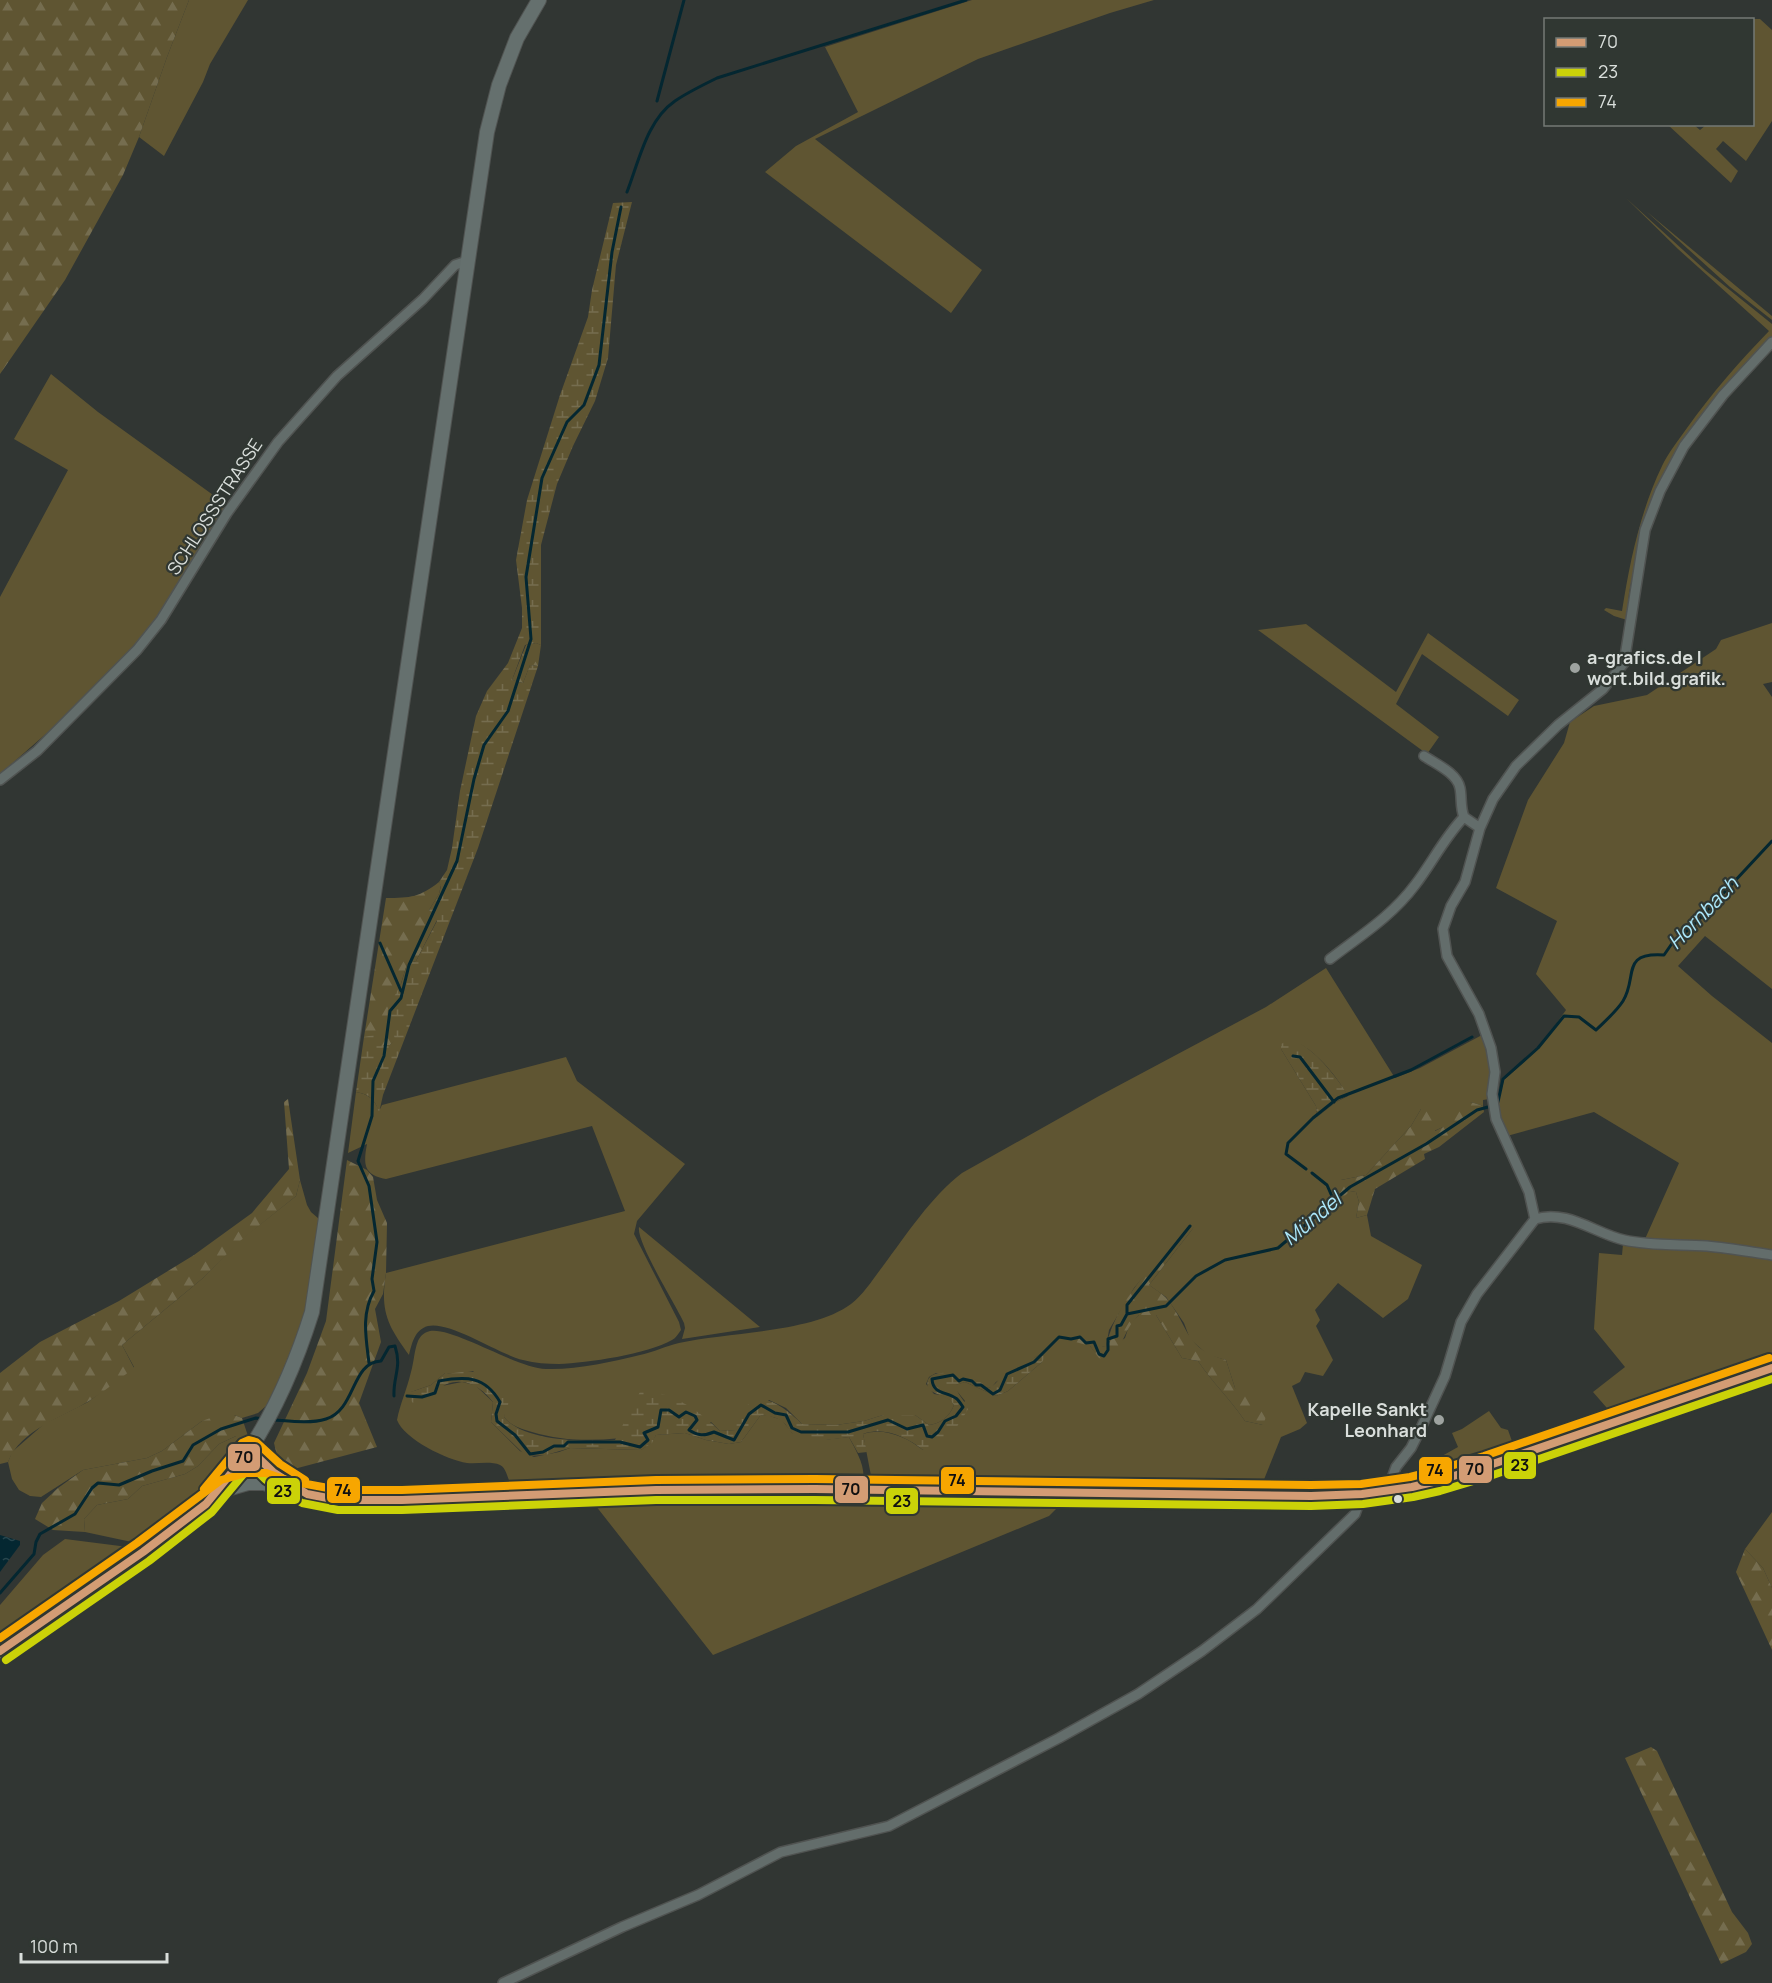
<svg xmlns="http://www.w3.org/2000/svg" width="1772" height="1983" font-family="Manrope,sans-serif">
  <defs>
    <pattern id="forest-firs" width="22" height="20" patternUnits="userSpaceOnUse" patternTransform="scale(1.5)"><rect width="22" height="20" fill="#5f5532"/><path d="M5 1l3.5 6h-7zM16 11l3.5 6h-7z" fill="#756d4f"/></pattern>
    <pattern id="wetland-marsh" width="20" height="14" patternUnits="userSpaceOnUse" patternTransform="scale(1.5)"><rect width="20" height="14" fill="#5f5532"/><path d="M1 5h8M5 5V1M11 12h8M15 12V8" fill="none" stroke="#756d4f"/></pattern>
    <pattern id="water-ripples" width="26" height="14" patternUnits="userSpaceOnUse" patternTransform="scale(1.5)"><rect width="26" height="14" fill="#042731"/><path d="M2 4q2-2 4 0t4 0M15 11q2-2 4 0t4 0" fill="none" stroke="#28464e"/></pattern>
  </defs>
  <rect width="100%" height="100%" fill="#313633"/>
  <path fill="#5f5532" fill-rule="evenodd" d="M189 0H248L210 64 203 82 164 156 139 137 167 57Z
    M972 0H1154L1110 13 978 59 815 139 982 270 951 313 765 172 796 146 858 112 825 47Z
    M1749 19H1760L1772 30V121L1746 161 1723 141 1716 149 1738 171 1731 183 1668 125H1694L1700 130 1706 125 1752 124V20Z
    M1626 198 1705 270 1772 324V338L1699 421 1641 534 1629 593 1627 620 1614 616 1604 610 1606 608 1622 611C1630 561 1640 512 1662 466 1668 453 1678 441 1687 428 1712 393 1739 362 1769 331L1678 249Z
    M1646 211 1772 316V320L1730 287Z
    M51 374 98 412 227 505 155 622 130 652 55 726 0 774V597L68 470 14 439Z
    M1772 623V682L1763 684 1772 697V989L1705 936 1678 966 1712 996 1772 1043V1252L1645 1239 1679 1163 1594 1112 1507 1136 1497 1107 1504 1080 1538 1049 1566 1010 1536 974 1557 921 1496 888 1528 800 1564 743 1570 722 1594 706 1647 695 1716 649 1721 640Z
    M1306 624 1396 692 1428 633 1519 700 1508 716 1422 654 1396 704 1439 737 1427 754 1258 630Z
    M1326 968 1395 1078 1420 1068 1482 1035 1490 1067 1489 1099 1483 1100V1106L1471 1102 1443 1127 1434 1131 1421 1109 1411 1126 1366 1175 1341 1180 1350 1191 1356 1192 1359 1202 1356 1218 1367 1215 1371 1236 1422 1265 1408 1299 1383 1318 1338 1283 1315 1310 1320 1320 1316 1326 1333 1360 1323 1376 1305 1372 1300 1382 1292 1386 1307 1423 1300 1429 1281 1437 1263 1482 1166 1486 872 1481 863 1434C884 1427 907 1437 923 1450L965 1401 956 1390 955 1385 965 1382 996 1396 1008 1391 1042 1362V1353L996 1382 992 1387 988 1388 976 1380 936 1373 929 1377 926 1384 934 1394C943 1395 949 1397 954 1405 950 1416 940 1424 929 1425L915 1415H883L864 1421 836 1425 802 1424 786 1408 769 1400 736 1430 720 1431 711 1422C652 1433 591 1450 532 1432 521 1429 511 1426 504 1417L505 1409 473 1371 457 1374 445 1373 431 1385 411 1392 462 1382 475 1385 493 1402 491 1422 520 1451 534 1457 559 1452 570 1448 641 1450 651 1443 656 1435 685 1433 706 1440 729 1444 741 1442 760 1416 767 1415 782 1420 792 1433 823 1440 849 1437C856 1451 866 1466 863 1482H761L514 1488C507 1482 508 1469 500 1465 491 1461 477 1464 467 1463 447 1460 404 1439 397 1420 400 1404 407 1389 411 1372 414 1362 414 1351 418 1341 420 1337 422 1334 427 1332 447 1323 515 1368 546 1369 577 1370 611 1362 640 1355 654 1352 666 1346 679 1343 728 1332 812 1333 851 1304 864 1294 873 1279 883 1266 907 1234 930 1198 962 1173L1099 1096 1266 1007ZM1292 1040C1315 1049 1336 1075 1348 1096L1336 1102 1317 1117 1316 1106 1281 1049ZM1194 1227 1149 1285 1166 1297 1184 1323 1190 1339 1208 1355 1226 1360 1235 1388 1263 1425 1245 1421C1231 1400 1212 1382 1198 1361L1182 1358 1156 1315H1139L1130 1323 1125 1338 1099 1357 1090 1346 1106 1347 1109 1330 1134 1288 1155 1263Z
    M566 1057 577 1081 685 1164 637 1221 634 1234 679 1322 681 1330C678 1334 676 1338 672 1340 648 1354 587 1363 559 1364 547 1364 535 1363 523 1360 498 1354 451 1321 428 1326 414 1330 412 1344 409 1355 387 1325 380 1311 386 1273L625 1211 592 1126 386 1179C364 1175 363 1165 367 1144L348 1153 356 1092C369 1094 375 1100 379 1111L382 1105Z
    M300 1180 307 1205 311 1212 319 1219 307 1306 290 1357 266 1406 258 1413 242 1418 234 1415 202 1421 162 1451 147 1458 83 1470 41 1497 30 1496 19 1490 12 1479 8 1462 12 1452 44 1424 88 1402 134 1367 122 1345 203 1278 239 1241 296 1196Z
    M639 1227 760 1327 682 1339 685 1328 684 1323C676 1305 636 1242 639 1227Z
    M1623 1244 1704 1251 1772 1259V1363L1619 1416 1613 1415 1593 1392 1625 1367 1594 1329 1599 1253 1622 1255Z
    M1772 1373V1380L1625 1433V1428L1628 1422Z
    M1489 1411 1501 1428 1508 1430 1513 1444 1436 1468 1433 1461 1458 1447 1452 1433 1462 1429Z
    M236 1436H248C216 1480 188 1509 147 1544H141L85 1532 84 1519 97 1505 128 1499 142 1486 185 1474 198 1466 219 1444Z
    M851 1498 1057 1501 1058 1507 1049 1516 713 1655 592 1501Z
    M1772 1512V1588L1763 1568 1745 1549Z
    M65 1539 128 1547 132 1553 0 1643V1605L43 1555Z"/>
  <path fill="url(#forest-firs)" d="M0 0H189L167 57 139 137 123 175 65 280 0 374Z
    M536 643 541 645 538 666 530 665 523 683 512 680 526 645Z
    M439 882 441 885 439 894 429 910 437 920 416 961 407 964C400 989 388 1013 396 1039L390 1045H381L364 1037 386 898C411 898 420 897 439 882Z
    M288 1099 300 1180 296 1196 240 1241 203 1278 122 1345 134 1368C119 1379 105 1391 89 1401 62 1418 21 1429 8 1462L0 1464V1373L40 1342 119 1301 194 1255 252 1213 289 1169 284 1102Z
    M1471 1102 1483 1106 1484 1112 1439 1147 1424 1154 1425 1159 1375 1189 1367 1215 1356 1218 1359 1202 1356 1192 1350 1191 1337 1203 1330 1201 1327 1191 1329 1186 1341 1180 1366 1175 1411 1126 1421 1109H1430L1434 1116 1435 1131 1443 1127 1446 1110Z
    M347 1160 367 1170 373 1177 377 1200 387 1223 386 1273 383 1294 375 1309 381 1342 359 1403 377 1447 294 1469 278 1460 274 1443 307 1373 326 1321Z
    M1191 1222 1194 1227 1149 1285C1155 1289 1163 1294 1168 1300 1190 1329 1185 1349 1226 1360L1235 1388 1252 1396 1266 1417 1263 1425 1245 1421C1231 1400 1212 1382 1198 1361L1182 1358 1156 1315H1139C1123 1329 1125 1348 1106 1360L1099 1358 1090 1346 1072 1341 1074 1335 1097 1342 1103 1347H1106C1115 1302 1158 1259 1187 1223Z
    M219 1415H234L242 1418 248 1436H236L219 1444 198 1466 185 1474 142 1486 128 1499 97 1505 84 1519 85 1532 53 1530 35 1519 42 1503 58 1488 83 1470 147 1458 162 1451 202 1421Z
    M1745 1549 1763 1568 1772 1588V1650L1736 1572Z
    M1651 1747 1657 1751 1732 1912 1748 1933 1752 1944 1746 1952 1721 1964 1625 1758Z"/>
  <path fill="url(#wetland-marsh)" d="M632 202 616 265 608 358 595 401 573 446 557 484 541 545V645L536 643 525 645 512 680 523 683 530 665 538 666 478 848 383 1095 379 1113C376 1100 369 1094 356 1092L364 1037 374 1035 381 1045H390L395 1039 391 1026 387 1022 388 1008 401 984 407 964 416 961 437 921 429 910 439 894 441 886 439 882 447 870 452 848 460 791 476 716 487 691 508 663 522 628V608L516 560 527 500 560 395 588 317 592 290 613 203Z
    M1292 1039C1315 1049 1335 1075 1348 1095L1336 1102 1317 1117 1316 1106 1281 1049V1044Z
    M1042 1353 1046 1356 1042 1362 1008 1391 996 1396 965 1382 956 1385C956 1394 965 1400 968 1409 958 1427 944 1447 923 1450 907 1437 883 1426 863 1434L867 1452 858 1453 849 1437C832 1439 807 1445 792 1433 788 1430 787 1425 783 1422 777 1417 767 1415 760 1416L741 1442 729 1444 706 1440 685 1433 656 1435 652 1443 641 1450 570 1448 546 1455 526 1456 491 1422 493 1402C482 1388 466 1377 447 1384 441 1386 440 1391 436 1394 430 1398 420 1400 413 1403L408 1397 411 1392 431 1385 445 1373C455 1374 467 1370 474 1372 488 1375 501 1388 510 1399L504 1417C523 1442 587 1442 615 1440L641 1390C676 1394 695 1408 720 1431L736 1430 737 1412 758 1398C777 1401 788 1411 802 1424L836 1425 864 1421 883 1415H915L929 1425C940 1424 950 1416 954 1405 948 1395 937 1396 928 1389 921 1364 964 1374 975 1379 980 1381 984 1385 988 1388 996 1386 999 1377 1006 1372 1017 1365 1030 1361 1042 1353Z"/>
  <path fill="url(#water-ripples)" d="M0 1535 20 1541V1545L0 1572Z"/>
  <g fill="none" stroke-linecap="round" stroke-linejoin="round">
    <path stroke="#042731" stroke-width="3" d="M657 101 684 0
      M627 192C639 161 647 120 675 101 688 92 703 85 717 78L966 0
      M380 943 401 991
      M1293 1056 1300 1057 1334 1102
      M1498 1102 1503 1079 1538 1048 1564 1016 1579 1017 1596 1030C1605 1021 1616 1012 1623 1001 1638 977 1620 952 1664 955L1673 942 1692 927 1772 841
      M1306 1169 1286 1154 1288 1143 1313 1118 1338 1098 1411 1070 1472 1037
      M1312 1173 1327 1185 1334 1201
      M1127 1314V1305L1190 1226
      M369 1363C366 1338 361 1314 374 1291L372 1279 377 1242 369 1186 358 1161 372 1116 373 1081 384 1056 390 1011 401 998 409 965 457 861 474 779 484 745 508 711 531 639 526 577 542 478 567 422 584 405 599 365 612 252 621 207
      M407 1396 422 1397 435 1393 439 1381C466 1376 485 1376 500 1402L496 1414 497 1421 515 1435 530 1454 543 1452 554 1446H564L568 1442H620L640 1447 648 1440 644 1433 658 1427 661 1410H669L679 1417 686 1412 695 1416 697 1420 689 1430C698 1436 704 1436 714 1432L734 1440 749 1414 761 1405 775 1413 786 1415 792 1428 801 1432H848L888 1420 907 1429 923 1425 927 1436 932 1437 938 1432 945 1421 956 1416 963 1407C961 1404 959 1401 957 1399 947 1391 933 1395 932 1379L953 1375 959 1381 963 1379 972 1381 976 1385H981L993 1394 1000 1390 1007 1374 1034 1362 1059 1337 1071 1339 1080 1337 1086 1343 1094 1342 1099 1354 1104 1356 1108 1350V1339L1117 1336V1326L1121 1325 1127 1314 1166 1306 1196 1276 1225 1260 1278 1248 1350 1187 1426 1144 1477 1110 1488 1107
      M274 1420C289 1421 310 1424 326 1419 356 1410 351 1362 381 1361L389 1347 395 1346C402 1368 393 1376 394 1396
      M0 1593 34 1554 36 1542 40 1534 75 1514 92 1488 98 1483 119 1485 152 1471 183 1461 193 1445 221 1429 256 1418 264 1419"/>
    <defs>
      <path id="street" d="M1424 756C1436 764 1457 773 1460 788 1462 798 1460 807 1464 817L1480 828
        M0 780 37 751 137 650 161 620 227 513 278 442 337 376 423 299 455 265 467 261
        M1330 959C1360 936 1392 916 1415 885 1432 863 1444 838 1464 817
        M1535 1219 1529 1192 1496 1119 1492 1094 1495 1072 1491 1048 1479 1014 1447 956 1443 929 1451 906 1465 882 1480 828 1493 799 1516 766 1558 725 1603 689 1624 663 1645 530 1660 491 1684 446 1723 395 1772 342
        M1391 1490 1392 1478 1396 1467 1411 1448 1421 1428 1445 1376 1461 1322 1477 1294 1535 1219C1567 1209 1594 1233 1624 1240 1651 1246 1680 1244 1707 1246 1729 1248 1751 1252 1772 1255
        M503 1983 622 1927 698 1895 781 1852 889 1826 1059 1738 1138 1694 1202 1651 1257 1609 1355 1514 1362 1494"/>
      <path id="secondary" d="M250 1450 273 1472 302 1491
        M215 1493C226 1479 240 1465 250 1449 277 1407 297 1360 312 1312L487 132 499 85 517 38 539 0
        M0 1651 143 1552 227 1489 248 1483H264L287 1491 338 1500H402L656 1490 815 1489 1311 1496 1362 1494 1412 1487 1437 1481 1487 1466 1772 1368"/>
    </defs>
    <use href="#street" stroke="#505351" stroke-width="12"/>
    <use href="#secondary" stroke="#505351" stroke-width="16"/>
    <use href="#street" stroke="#636d6b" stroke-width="9"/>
    <use href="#secondary" stroke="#65706e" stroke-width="14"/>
    <defs>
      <path id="bus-1" d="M0 1651 143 1552 206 1504 250 1450 273 1472 307 1494 338 1500H402L656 1490 815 1489 1311 1496 1362 1494 1412 1487 1437 1481 1487 1466 1772 1368"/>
      <path id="bus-2" d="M6 1660 149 1561 212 1512 251 1465 266 1480 302 1503 338 1510H402L656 1500H815L1311 1506 1363 1504 1413 1497 1440 1491 1490 1476 1772 1379"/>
      <path id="bus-3" d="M204 1489 242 1443 249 1440 256 1442 280 1464 305 1480
        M0 1638 137 1543 221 1480 247 1473H266L290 1481 339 1490H402L656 1480 815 1479 1311 1485 1361 1484 1410 1477 1434 1471 1484 1456 1769 1358"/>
    </defs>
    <use href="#bus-1" stroke="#303732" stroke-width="12"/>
    <use href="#bus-2" stroke="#303732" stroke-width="12"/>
    <use href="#bus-3" stroke="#303732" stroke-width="12"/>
    <use href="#bus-1" stroke="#d39c74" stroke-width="8"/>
    <use href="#bus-2" stroke="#cbd208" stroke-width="8"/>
    <use href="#bus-3" stroke="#f7a600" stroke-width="8"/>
  </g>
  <g fill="#9ea3a0" stroke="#303732" stroke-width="2">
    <circle cx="1575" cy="668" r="6"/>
    <circle cx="1439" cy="1420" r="6"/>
  </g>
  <circle fill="#d9dedb" stroke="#303732" stroke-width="2" cx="1398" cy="1499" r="5"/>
  <g text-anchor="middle" stroke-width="4.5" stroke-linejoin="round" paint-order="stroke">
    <g font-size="18" fill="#d9dedb" stroke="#303732">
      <text transform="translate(215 507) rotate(-57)" y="6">SCHLOSSSTRASSE</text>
    </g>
    <g font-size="18" font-weight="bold" fill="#d9dedb" stroke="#303732" text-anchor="start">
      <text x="1587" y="664">a-grafics.de |<tspan x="1587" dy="21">wort.bild.grafik.</tspan></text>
      <text x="1427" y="1416" text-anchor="end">Kapelle Sankt<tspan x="1427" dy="21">Leonhard</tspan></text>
    </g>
    <g font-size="20" font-style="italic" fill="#abe7fa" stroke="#303732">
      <text transform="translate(1703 913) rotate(-46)" y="7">Hornbach</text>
      <text transform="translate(1312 1219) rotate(-40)" y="7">Mündel</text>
    </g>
  </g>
  <g stroke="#303732" stroke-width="2">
    <rect x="227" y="1443" width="34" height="29" rx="6" fill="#d39c74"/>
    <rect x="1503" y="1451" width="34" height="29" rx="6" fill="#cbd208"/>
    <rect x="1458" y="1455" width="35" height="29" rx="6" fill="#d39c74"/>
    <rect x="1418" y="1456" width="35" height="29" rx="6" fill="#f7a600"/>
    <rect x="940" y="1466" width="35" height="29" rx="6" fill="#f7a600"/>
    <rect x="834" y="1475" width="35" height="29" rx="6" fill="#d39c74"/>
    <rect x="326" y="1476" width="35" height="28" rx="6" fill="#f7a600"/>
    <rect x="266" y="1477" width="35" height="28" rx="6" fill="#cbd208"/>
    <rect x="885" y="1487" width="34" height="28" rx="6" fill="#cbd208"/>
  </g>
  <g font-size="16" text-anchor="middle" font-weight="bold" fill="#111">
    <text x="244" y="1463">70</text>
    <text x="1520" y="1471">23</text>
    <text x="1475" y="1475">70</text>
    <text x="1435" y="1476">74</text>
    <text x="957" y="1486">74</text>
    <text x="851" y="1495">70</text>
    <text x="343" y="1496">74</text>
    <text x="283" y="1497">23</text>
    <text x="902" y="1507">23</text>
  </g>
  <rect x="1544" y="18" width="210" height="108" fill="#303732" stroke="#747a76" stroke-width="1.5"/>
  <rect x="1556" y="38" width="30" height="9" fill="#d39c74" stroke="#747a76" stroke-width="1.5"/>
  <text x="1598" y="48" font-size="18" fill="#d9dedb">70</text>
  <rect x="1556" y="68" width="30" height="9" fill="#cbd208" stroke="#747a76" stroke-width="1.5"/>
  <text x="1598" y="78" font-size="18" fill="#d9dedb">23</text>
  <rect x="1556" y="98" width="30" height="9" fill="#f7a600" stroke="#747a76" stroke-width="1.5"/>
  <text x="1598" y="108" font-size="18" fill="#d9dedb">74</text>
  <path d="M21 1953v9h146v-9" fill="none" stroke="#d9dedb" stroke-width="3"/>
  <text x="30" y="1953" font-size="18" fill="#d9dedb" stroke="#303732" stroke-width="4.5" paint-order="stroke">100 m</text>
</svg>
